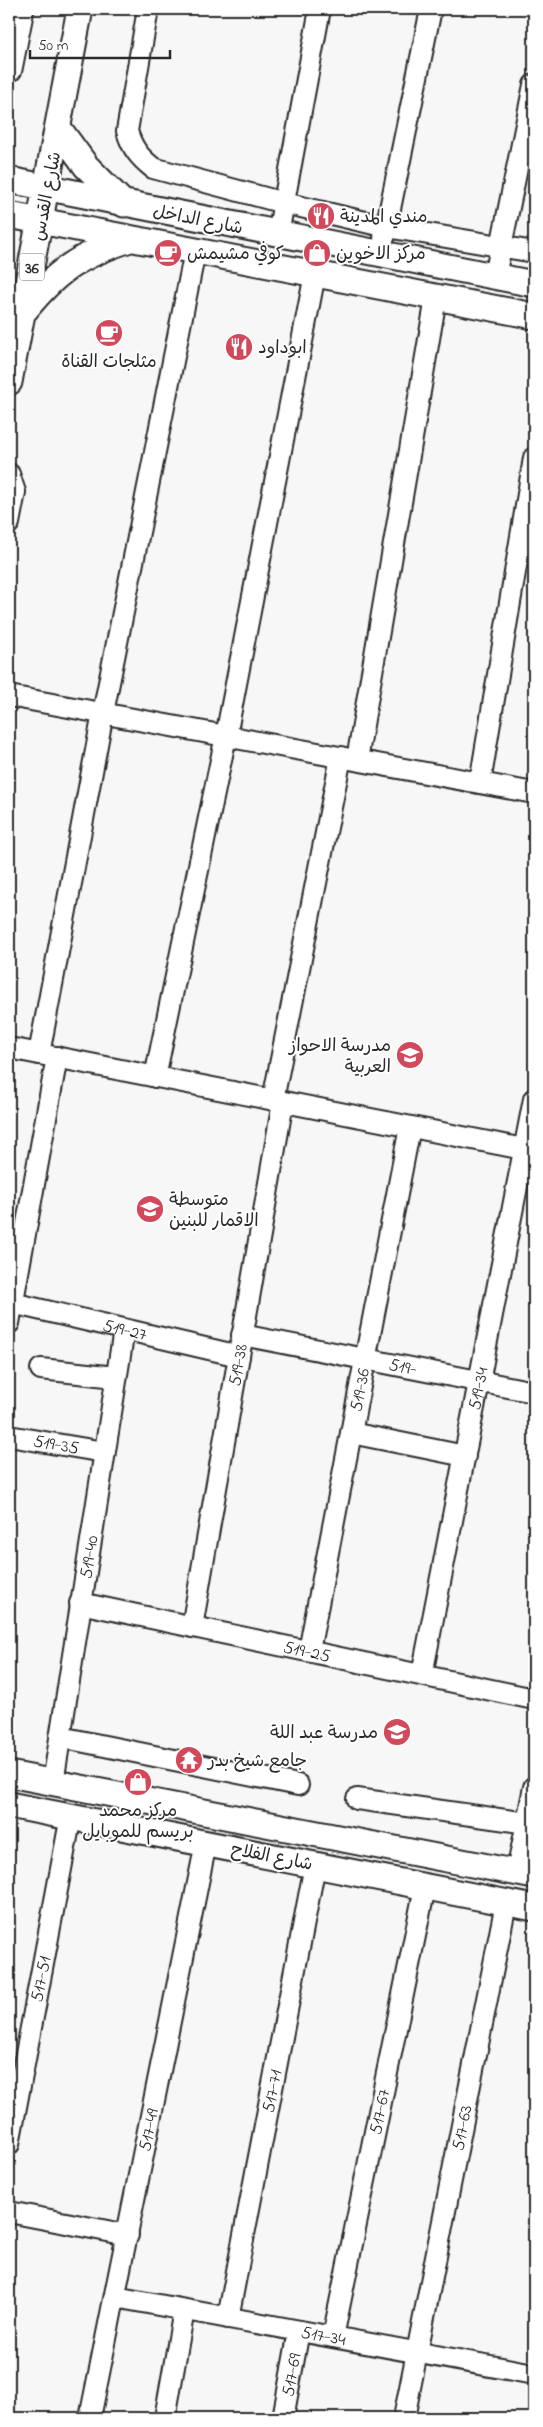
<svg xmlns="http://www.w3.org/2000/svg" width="543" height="2427" font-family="'Indie Flower','Playpen Sans Arabic',sans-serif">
  <rect width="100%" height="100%" fill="#f7f7f7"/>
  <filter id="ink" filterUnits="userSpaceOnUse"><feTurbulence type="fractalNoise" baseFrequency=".02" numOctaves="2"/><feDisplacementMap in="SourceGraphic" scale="10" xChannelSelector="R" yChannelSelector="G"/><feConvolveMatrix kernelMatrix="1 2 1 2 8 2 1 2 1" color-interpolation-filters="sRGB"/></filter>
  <g filter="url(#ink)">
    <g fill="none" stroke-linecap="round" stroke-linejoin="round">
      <defs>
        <g id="minor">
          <path d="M148 9 127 131C132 148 139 157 153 168L284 203 387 227 534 252"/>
          <path d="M278 234 320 9"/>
          <path d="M384 238 431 9"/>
          <path d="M495 276 534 85"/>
          <path d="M9 474 15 492 9 523"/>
          <path d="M9 696 534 793"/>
          <path d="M357 760 436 298"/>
          <path d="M480 783 534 458"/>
          <path d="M9 1048 534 1151"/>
          <path d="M39 1054 103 713 195 251"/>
          <path d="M155 1077 226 736 315 274"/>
          <path d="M273 1100 341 757"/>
          <path id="s1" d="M12 1303 239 1356"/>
          <path d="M9 1323 57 1057"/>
          <path id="s2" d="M242 1335 534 1392"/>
          <path d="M41 1369 116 1377"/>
          <path d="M351 1433 465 1456"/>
          <path id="s3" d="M9 1436 104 1452"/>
          <path id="s4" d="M80 1603 534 1699"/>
          <path id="s5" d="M192 1627 283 1102"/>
          <path id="s6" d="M309 1651 410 1127"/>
          <path id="s7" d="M422 1675 534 1099"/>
          <path d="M60 1737 298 1785"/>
          <path id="s8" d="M53 1783 124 1330"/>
          <path d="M357 1799 527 1823"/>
          <path d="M517 1872 534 1787"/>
          <path id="s9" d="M9 2144 71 1816"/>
          <path d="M9 2212 128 2235"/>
          <path id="s10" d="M115 2297 534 2374"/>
          <path id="s11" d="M228 2318 315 1865"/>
          <path id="s12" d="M333 2337 425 1887"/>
          <path id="s13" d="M90 2418 206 1843"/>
          <path d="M165 2418 184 2310"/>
          <path id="s14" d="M283 2418 299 2331"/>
          <path id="s15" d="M404 2418 506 1903"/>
        </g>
        <path id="major" d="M9 69 21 9
          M59 129 86 166 124 204
          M9 180 534 284
          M9 215 534 316
          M25 310C58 269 81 255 130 239
          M9 382 80 9
          M9 1774 534 1876
          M9 1805 534 1908"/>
      </defs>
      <use href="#minor" stroke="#2b2b2b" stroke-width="24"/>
      <use href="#major" stroke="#2b2b2b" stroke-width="29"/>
      <use href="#minor" stroke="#fff" stroke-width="20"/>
      <use href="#major" stroke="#fff" stroke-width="25"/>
    </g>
  </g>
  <defs>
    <symbol id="restaurant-disc" viewBox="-11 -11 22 22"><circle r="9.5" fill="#d1495b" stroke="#fff"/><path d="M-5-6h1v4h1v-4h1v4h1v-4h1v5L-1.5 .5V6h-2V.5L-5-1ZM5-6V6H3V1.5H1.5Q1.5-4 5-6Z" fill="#fff"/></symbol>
    <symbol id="cafe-disc" viewBox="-11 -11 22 22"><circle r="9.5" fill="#d1495b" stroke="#fff"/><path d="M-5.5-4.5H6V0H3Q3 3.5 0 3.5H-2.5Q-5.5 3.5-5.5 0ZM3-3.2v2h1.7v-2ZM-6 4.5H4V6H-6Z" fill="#fff"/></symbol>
    <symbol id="shop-disc" viewBox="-11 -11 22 22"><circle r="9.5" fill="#d1495b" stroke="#fff"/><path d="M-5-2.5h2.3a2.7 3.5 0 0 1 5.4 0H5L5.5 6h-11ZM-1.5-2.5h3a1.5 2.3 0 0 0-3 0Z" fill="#fff"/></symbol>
    <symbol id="school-disc" viewBox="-11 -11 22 22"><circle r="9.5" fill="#d1495b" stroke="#fff"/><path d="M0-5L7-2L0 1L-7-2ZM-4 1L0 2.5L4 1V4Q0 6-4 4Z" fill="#fff"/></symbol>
    <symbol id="temple-disc" viewBox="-11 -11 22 22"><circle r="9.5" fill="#d1495b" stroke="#fff"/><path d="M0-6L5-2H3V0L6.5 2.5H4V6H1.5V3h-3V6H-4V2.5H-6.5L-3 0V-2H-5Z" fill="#fff"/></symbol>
  </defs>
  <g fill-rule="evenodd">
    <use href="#restaurant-disc" x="305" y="200" width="32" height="32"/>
    <use href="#cafe-disc" x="152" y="237" width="32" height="32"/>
    <use href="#shop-disc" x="301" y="237" width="32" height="32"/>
    <use href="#cafe-disc" x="93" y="317" width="32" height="32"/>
    <use href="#restaurant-disc" x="223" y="331" width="32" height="32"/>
    <use href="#school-disc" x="394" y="1039" width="32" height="32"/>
    <use href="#school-disc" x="134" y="1193" width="32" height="32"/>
    <use href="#school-disc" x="381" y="1716" width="32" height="32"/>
    <use href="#temple-disc" x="173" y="1744" width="32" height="32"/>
    <use href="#shop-disc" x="122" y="1766" width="32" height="32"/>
  </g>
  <g text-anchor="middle" stroke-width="4" stroke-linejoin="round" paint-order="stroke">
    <rect fill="#fff" stroke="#6b6b6b" stroke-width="1" x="19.5" y="253.5" width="25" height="27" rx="4"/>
    <g font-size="16" font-weight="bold" fill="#2b2b2b">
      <text x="32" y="273">36</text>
    </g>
    <g font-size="18" fill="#2b2b2b" stroke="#fff">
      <text transform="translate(46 196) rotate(-79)" y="6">شارع القدس</text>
      <text transform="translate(198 219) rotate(11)" y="6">شارع الداخل</text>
      <text dy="6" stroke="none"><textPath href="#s1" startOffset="116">519-27</textPath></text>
      <text dy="6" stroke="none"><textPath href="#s5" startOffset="266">519-38</textPath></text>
      <text dy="6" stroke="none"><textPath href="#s2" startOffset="164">519-</textPath></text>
      <text dy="6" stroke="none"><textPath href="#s7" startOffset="292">519-34</textPath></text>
      <text dy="6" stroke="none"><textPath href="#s6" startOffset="266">519-36</textPath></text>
      <text dy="6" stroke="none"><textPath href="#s3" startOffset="48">519-35</textPath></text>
      <text dy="6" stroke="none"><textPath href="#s8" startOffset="229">519-40</textPath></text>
      <text dy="6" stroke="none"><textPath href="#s4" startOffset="232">519-25</textPath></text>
      <text transform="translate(272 1856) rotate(11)" y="6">شارع الفلاح</text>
      <text dy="6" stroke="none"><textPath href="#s9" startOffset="168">517-51</textPath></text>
      <text dy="6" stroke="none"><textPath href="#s11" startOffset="231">517-71</textPath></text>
      <text dy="6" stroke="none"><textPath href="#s12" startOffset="230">517-67</textPath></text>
      <text dy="6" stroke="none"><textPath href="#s15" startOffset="296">517-63</textPath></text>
      <text dy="6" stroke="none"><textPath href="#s13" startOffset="294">517-49</textPath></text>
      <text dy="6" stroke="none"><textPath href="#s10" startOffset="212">517-34</textPath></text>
      <text dy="6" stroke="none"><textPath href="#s14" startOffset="44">517-69</textPath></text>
    </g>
    <g font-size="18" fill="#2b2b2b" stroke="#fff" text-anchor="start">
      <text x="340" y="222">مندي المدينة</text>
      <text x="187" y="259">كوفي مشيمش</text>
      <text x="336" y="259">مركز الاخوين</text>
      <text x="258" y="353">ابوداود</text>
      <text x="109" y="367" text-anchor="middle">مثلجات القناة</text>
      <text x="391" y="1051" text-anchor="end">مدرسة الاحواز<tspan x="391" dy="21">العربية</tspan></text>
      <text x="169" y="1205">متوسطة<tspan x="169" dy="21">الاقمار للبنين</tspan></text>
      <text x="378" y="1738" text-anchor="end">مدرسة عبد اللة</text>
      <text x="208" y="1766">جامع شيخ بدر</text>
      <text x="138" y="1816" text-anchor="middle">مركز محمد<tspan x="138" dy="21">بريسم للموبايل</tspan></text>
    </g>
  </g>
  <rect width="543" height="2427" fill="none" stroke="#fff" stroke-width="30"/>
  <rect x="15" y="15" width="513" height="2397" fill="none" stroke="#2b2b2b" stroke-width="2" filter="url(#ink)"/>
  <path d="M30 50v8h140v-8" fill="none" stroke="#2b2b2b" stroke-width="2.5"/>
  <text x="38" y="50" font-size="15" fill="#2b2b2b" stroke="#ffffff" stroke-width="4" paint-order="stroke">50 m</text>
</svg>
